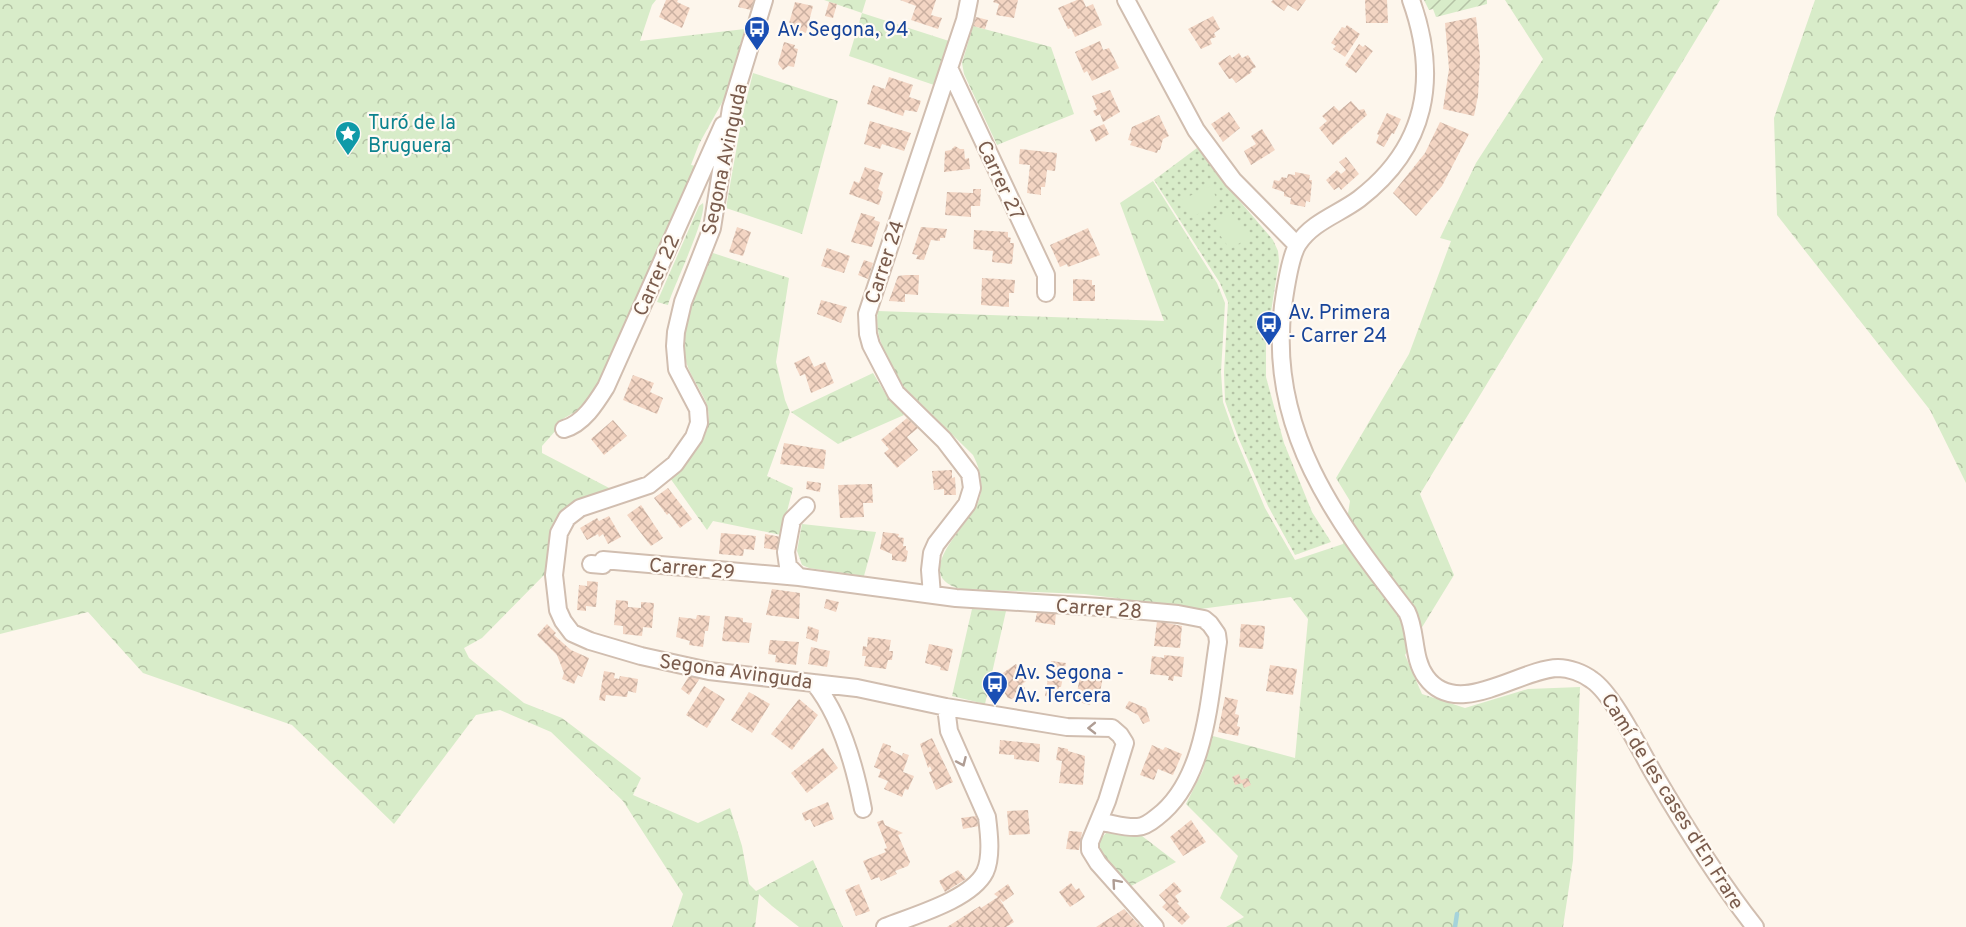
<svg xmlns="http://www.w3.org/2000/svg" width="1966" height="927" font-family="Overpass,sans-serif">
  <defs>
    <pattern id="grass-dots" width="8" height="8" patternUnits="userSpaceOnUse" patternTransform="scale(1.5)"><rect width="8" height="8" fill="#d8ecc9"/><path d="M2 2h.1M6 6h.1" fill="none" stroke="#b4c2a5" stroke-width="1.8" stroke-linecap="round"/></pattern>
    <pattern id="forest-crowns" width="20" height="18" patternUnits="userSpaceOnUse" patternTransform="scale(1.5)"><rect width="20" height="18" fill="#d8ecc9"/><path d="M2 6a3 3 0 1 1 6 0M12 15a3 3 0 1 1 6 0" fill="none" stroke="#b4c2a5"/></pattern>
    <pattern id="garden-furrows" width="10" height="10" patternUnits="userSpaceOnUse" patternTransform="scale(1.5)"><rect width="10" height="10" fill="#d8ecc9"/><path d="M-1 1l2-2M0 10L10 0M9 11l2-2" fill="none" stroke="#b4c2a5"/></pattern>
    <pattern id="building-cross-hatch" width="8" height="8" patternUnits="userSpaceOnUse" patternTransform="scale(1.5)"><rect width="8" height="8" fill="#f3d5c3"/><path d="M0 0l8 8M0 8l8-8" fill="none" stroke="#cab0a1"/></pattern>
  </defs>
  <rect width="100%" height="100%" fill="#fdf6ec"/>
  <path fill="url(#grass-dots)" d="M1197 148 1232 192 1273 240 1278 251 1279 261 1266 344V377L1284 443 1312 512 1331 542 1295 555 1268 506 1238 437 1225 401 1224 372 1228 302 1220 283 1154 180Z"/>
  <path fill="url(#forest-crowns)" d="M0 0H656L652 5 640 41 745 29 724 99 699 144 691 165 696 166 605 377 587 405 561 420 557 429 542 446V453L613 490 579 499 563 510 551 527 548 571 482 638 464 648 469 658 524 703 562 718 641 778 633 795 698 823 730 808 742 846 749 884 756 891 813 860 843 927H799L772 906 759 894 755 927H672L683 894 623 801 551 732 500 710 476 715 394 824 292 725 143 673 88 612 0 634Z
    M824 0H866L862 13 949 41 934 85 849 56 862 13Z
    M1505 0H1720L1420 494 1454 575 1405 655 1422 694 1465 708 1528 689 1580 687 1573 860 1563 927H1226L1244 917 1220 898 1238 856 1186 804 1203 770 1209 735 1295 758 1308 619 1291 597 1200 609 1084 594 961 589C907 575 972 523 979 500 984 484 980 469 973 455L904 387C890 366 873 336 878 311L1164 321 1120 203 1153 181 1217 283 1225 303 1221 372 1223 402 1236 439 1265 508 1295 560 1343 544 1350 501 1336 478 1409 354 1451 241 1440 238 1476 163 1543 59Z
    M1815 0H1966V483L1930 410 1777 215 1774 118Z
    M973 26 1051 47 1074 114 997 145 964 74 962 63Z
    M753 73 838 101 802 234 726 208 742 117Z
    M703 203C707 218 674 285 668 305L657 302 699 206Z
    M713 253 789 278 776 362 785 400 790 412 767 476 793 488 781 535 713 521 707 530 670 478C692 458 721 428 703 396 695 380 685 368 684 350 683 317 700 282 713 253Z
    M873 373 885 393 904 415 838 444 791 412Z
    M802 524 876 532 864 576 809 568 802 565 797 551Z
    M972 609 1006 611 985 704 952 696Z
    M1106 833 1142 836 1176 862 1131 886 1100 852 1099 841Z"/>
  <path fill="#d8ecc9" d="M1211 186 1219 204 1190 218 1181 200Z
    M1230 211 1250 237 1230 249 1211 223Z"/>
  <path fill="url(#garden-furrows)" d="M1424 0H1487V4L1436 17 1433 9 1429 10Z"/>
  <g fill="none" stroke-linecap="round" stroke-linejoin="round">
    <path stroke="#a5d3da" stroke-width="4.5" d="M1455 927 1457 914"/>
  </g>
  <path fill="url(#building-cross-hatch)" d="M666 0H678L677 2 690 8 682 28 659 17Z
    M740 0H754L751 10 738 7Z
    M900 0H936L931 15 942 18 938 29 911 20 916 6Z
    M994 0H1018L1014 18 996 15 999 4 993 2Z
    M1077 0H1083L1086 7 1093 4 1102 25 1075 37 1071 28 1068 29 1058 8Z
    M1273 0H1306L1298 11 1288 5 1284 11 1271 2Z
    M1365 0H1387L1388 23H1366Z
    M795 2 813 6 806 33 788 27Z
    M829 2 837 4 833 18 825 16Z
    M1213 16 1220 29 1214 33 1216 37 1210 39 1212 44 1201 49 1188 29Z
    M976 17 988 20 985 29 973 26Z
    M1476 17 1480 57 1478 96 1474 116 1443 109 1449 69 1445 23Z
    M1347 25 1360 34 1345 57 1333 49 1336 46 1331 43 1342 27 1345 28Z
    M1100 41 1103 50 1109 48 1119 68 1092 81 1087 71 1084 73 1075 52Z
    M784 42 795 45 794 48 798 49 794 67 788 66 783 70 778 64Z
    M1359 44 1363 47 1365 45 1373 51 1356 73 1345 65Z
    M1239 53 1242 58 1248 55 1256 67 1251 70 1252 72 1236 83 1232 78 1229 79 1218 63 1230 55 1232 58Z
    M889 77 913 85 909 97 921 101 917 112 905 110 903 116 867 104 873 85 885 89Z
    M1110 90 1120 112 1103 122 1100 114 1096 116 1093 111 1097 109 1092 96Z
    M1351 101 1359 110 1364 109 1367 115 1333 145 1319 128 1327 121 1322 116 1334 106 1339 111Z
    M1229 112 1240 128 1223 142 1211 124Z
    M1387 113 1401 119 1394 134 1392 133 1384 147 1376 143 1379 135 1377 134Z
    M1159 115 1169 136 1163 139 1160 150H1158L1157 153 1130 145 1132 141 1128 140 1132 127Z
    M870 121 911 133 904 151 882 144 880 149 864 144Z
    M1440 122 1469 134 1442 186 1416 216 1393 193 1425 153Z
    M1104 124 1109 134 1096 142 1090 130Z
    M1262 129 1275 150 1251 165 1244 151 1256 144 1251 136Z
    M955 146 960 149H964L965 159 969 158 970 169 944 172 945 151 951 150Z
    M1020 149 1057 153 1055 171 1047 170 1045 187H1041V195L1027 193 1030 165 1019 164Z
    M1346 157 1359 174 1341 190 1339 187 1334 190 1326 180 1337 170 1341 174 1346 170 1339 162Z
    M865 167 883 173 878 189 883 192 879 205 849 194 854 181 859 183Z
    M1295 172 1310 175 1309 180H1312L1310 202 1306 201 1305 207 1290 204 1291 198 1284 196V192L1272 188 1274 180 1279 181 1282 177 1287 178 1288 174 1295 175Z
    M973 189H981L980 206H971V217L945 215 947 192 973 193Z
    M861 213 875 217 874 220 880 222 872 247 851 242Z
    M737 227 751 232 743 256 729 252Z
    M921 227 947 229 945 238H940V241L931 240 924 260 916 259 918 255 912 254Z
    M1088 228 1100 255 1068 267 1067 264 1060 267 1050 245Z
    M974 230 1008 232V237L1011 238 1010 243H1014L1012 264 992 262 993 251 973 249Z
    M827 248 850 256 844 273 821 266Z
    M864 260 873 263 868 279 858 275Z
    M906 275H919L918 295 905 294V302L889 301 898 276Z
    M982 278 1015 280 1014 293H1009V307L981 305Z
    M1073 279 1092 280V285H1095V301H1073Z
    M821 300 847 307 841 323 817 314Z
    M809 356 814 367 825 362 834 383 811 393 805 374 800 376 794 363Z
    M633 375 654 383 650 392 663 398 657 414 623 400Z
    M907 418 918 428 907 437 918 450 897 468 884 453 889 449 881 440Z
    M613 420 627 436 604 455 591 439Z
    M784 443 826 450 824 469 780 464Z
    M952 470V478L955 477 956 495H944V489L934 490 932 471Z
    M807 481 821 483 820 492 806 489Z
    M872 484 873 503H863L864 517 840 518 838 485Z
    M668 488 692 519 680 528 669 513 667 515 654 498Z
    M641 505 663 538 651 546 627 515Z
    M609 516 621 537 608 544 603 534 599 537 598 534 587 540 580 528 597 518 599 521Z
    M883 532 899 534 898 537 904 538 903 546H906V550L908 551 906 562 892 560V554L880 549Z
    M721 533 756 536 754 550 744 549 743 556 719 554Z
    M765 534 781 537V551L764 548Z
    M587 581 598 582 596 607 586 606V611L577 610 579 585 587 586Z
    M772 589 800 593 799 619 766 615Z
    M826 599 839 602 836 612 824 608Z
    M616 600 628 601V607L641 608V602L654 603 652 628 643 627 642 636 623 634V626L614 625Z
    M1045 612H1056L1055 625 1035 622 1037 613Z
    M697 615 710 616 708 631H705L703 647 689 645 690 641 676 637 679 617 696 619Z
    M725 616 743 618V622L752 623 749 643 722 641Z
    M1157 621 1182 626 1180 648 1154 646Z
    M547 624 556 633 554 635 571 650 589 658 582 677 578 675 574 684 562 679 564 673 557 655 537 635Z
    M1241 624 1265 626 1263 649 1239 647Z
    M808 626 819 630 817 642 806 638Z
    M868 637 891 640 889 651H893L892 660H888L886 669 864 666 866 656H862L863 646 867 647Z
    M770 640 799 642 796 665 775 662 776 655 768 654Z
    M929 644 953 649 948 671 940 670 941 667 925 663Z
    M811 647 830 651 827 667 808 664Z
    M1164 655 1184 657 1182 677 1174 676 1173 681 1168 680 1169 676 1150 674 1152 656 1164 658Z
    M1051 661 1066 663 1061 687H1059L1057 698 1045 696Z
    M1016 664 1028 680 1022 684 1025 688 1024 691 1012 699 1008 698 1000 686V684L1004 681 1000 675Z
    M1270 665 1297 669 1293 695 1266 691Z
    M604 671 615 673 614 678 619 679 620 676 638 679 636 693 628 691 627 697 606 695 605 701 599 700Z
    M1081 673 1103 677 1098 702 1091 701 1090 705 1075 701Z
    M689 676 700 678 689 695 681 689Z
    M704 686 725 699 707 728 686 715Z
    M749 692 770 704 752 733 731 720Z
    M1225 697 1238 700 1235 714 1239 715 1237 726 1240 727 1238 736 1218 732Z
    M799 699 818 715 792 750 771 734Z
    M1129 701 1146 708 1150 721 1143 724 1138 715 1125 708Z
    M932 738 953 782 936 790 929 772 932 771 930 766 928 768 920 744Z
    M1000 740 1040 744 1039 762 1014 759V755L999 754Z
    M883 743 891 746 890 750 902 756 903 753 909 755 903 772 914 776 908 790 905 789 902 797 884 789 888 781 878 777 881 770 874 767Z
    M1152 745 1163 750 1165 747 1182 754 1173 775 1158 769 1154 780 1140 775Z
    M1058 747 1068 749V751L1085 756 1083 785 1059 783 1062 761 1056 760Z
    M823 748 838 768 807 793 791 773Z
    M1239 774 1241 780 1248 778 1251 785 1244 788 1242 783 1235 785 1232 777Z
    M828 802 834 819 814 827 810 819 805 821 802 813Z
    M1028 810 1030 834 1009 835 1007 811Z
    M976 816 979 826 963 829 961 818Z
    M883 820 885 825 903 833 898 835 910 862 908 866 895 871 897 874 881 881 879 877 871 880 863 861 886 852 884 849 887 848 877 822Z
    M1191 820 1206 842 1183 856 1170 837Z
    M1069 831 1082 832 1079 850 1066 849Z
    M958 870 966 879 945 892 939 881Z
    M1174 882 1182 891 1175 896 1179 902 1177 903 1190 917 1182 925 1162 907 1166 903 1159 895Z
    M1071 883 1076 890 1079 888 1085 897 1070 907 1059 892Z
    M859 884 870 911 856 916 845 890Z
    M1008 884 1014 894 1003 902 999 898 1014 922 1006 927H947L980 906 981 908 998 897 994 894Z
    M1124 909 1141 927H1096Z"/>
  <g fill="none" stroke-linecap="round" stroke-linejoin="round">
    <defs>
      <path id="minor" d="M764 0 731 108 712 228 683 302 676 332 675 346 677 369 698 409 699 423 694 437 675 464 649 485 580 508 567 518 559 533 554 575 558 610 563 621 572 633 590 641 641 656 709 671 857 688 946 707 1067 727 1112 728 1120 735 1125 743 1107 801 1090 842V850L1098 863 1155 927
        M1126 0 1196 130 1233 180 1297 245
        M1411 0C1439 78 1427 147 1359 199 1339 214 1312 222 1298 244 1290 256 1285 292 1283 306 1267 429 1336 520 1407 612 1417 632 1412 658 1426 677 1457 720 1519 669 1558 668 1569 668 1583 673 1592 680 1613 694 1640 750 1654 774 1685 827 1717 879 1755 927
        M949 68 1046 275V293
        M564 429C583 424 596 403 606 387L723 125
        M806 506 792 520 786 552 788 566 799 577 956 598 1100 607 1178 614 1204 619 1210 624 1217 634 1218 642C1209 699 1206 780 1157 817 1151 822 1144 827 1137 827 1125 828 1111 823 1100 822
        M591 564 603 565V560L799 577
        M932 595 930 570 932 553 936 544 967 504 972 488 970 474 944 440 896 393 871 345 868 334 867 314 965 20 969 0
        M814 683C841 716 855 767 863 809
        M885 927C912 916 971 900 985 872 992 857 989 833 987 817L949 731 946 707"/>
    </defs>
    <use href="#minor" stroke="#d1beb0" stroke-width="20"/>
    <use href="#minor" stroke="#fff" stroke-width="16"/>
  </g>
  <defs><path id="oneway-chevron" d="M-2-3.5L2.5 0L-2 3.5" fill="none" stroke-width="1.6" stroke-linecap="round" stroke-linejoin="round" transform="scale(1.5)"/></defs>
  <g stroke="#af9d94">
    <use href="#oneway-chevron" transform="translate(1092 728) rotate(179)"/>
    <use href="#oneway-chevron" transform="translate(962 762) rotate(66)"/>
    <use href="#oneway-chevron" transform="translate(1116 883) rotate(-131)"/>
  </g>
  <defs>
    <symbol id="bus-pin" viewBox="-11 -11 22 30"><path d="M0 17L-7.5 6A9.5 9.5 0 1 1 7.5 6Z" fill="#1a4fb4" stroke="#fffaf3"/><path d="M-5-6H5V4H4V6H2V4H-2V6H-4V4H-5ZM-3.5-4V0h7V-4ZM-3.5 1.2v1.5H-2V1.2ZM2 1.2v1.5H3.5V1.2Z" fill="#fff"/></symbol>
    <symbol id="sight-pin" viewBox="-11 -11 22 30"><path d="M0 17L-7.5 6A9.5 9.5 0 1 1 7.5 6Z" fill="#0f9aa8" stroke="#fffaf3"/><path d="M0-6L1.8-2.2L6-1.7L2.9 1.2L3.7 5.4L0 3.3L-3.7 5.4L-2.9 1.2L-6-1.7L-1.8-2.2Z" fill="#fff"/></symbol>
  </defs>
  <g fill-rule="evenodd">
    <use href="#bus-pin" x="742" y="14" width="30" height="40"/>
    <use href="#sight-pin" x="333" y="119" width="30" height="40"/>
    <use href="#bus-pin" x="1254" y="309" width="30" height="40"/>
    <use href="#bus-pin" x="980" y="669" width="30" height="40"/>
  </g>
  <g text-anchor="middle" stroke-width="4.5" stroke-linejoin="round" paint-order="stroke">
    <g font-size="20" fill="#164399" stroke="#fffaf3" text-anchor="start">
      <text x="777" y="36">Av. Segona, 94</text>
      <text x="1288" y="319">Av. Primera<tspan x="1288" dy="23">- Carrer 24</tspan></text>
      <text x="1014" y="679">Av. Segona -<tspan x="1014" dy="23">Av. Tercera</tspan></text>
    </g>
    <g font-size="20" fill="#0d838f" stroke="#fffaf3" text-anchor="start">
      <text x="368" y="129">Turó de la<tspan x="368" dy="23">Bruguera</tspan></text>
    </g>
    <g font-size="20" fill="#7a5c4d" stroke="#fffaf3">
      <text transform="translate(724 159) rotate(-78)" y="7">Segona Avinguda</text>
      <text transform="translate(1001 180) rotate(65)" y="7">Carrer 27</text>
      <text transform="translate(884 262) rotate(-72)" y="7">Carrer 24</text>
      <text transform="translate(656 275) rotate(-66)" y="7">Carrer 22</text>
      <text transform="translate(692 568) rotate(5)" y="7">Carrer 29</text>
      <text transform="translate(1099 608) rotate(4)" y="7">Carrer 28</text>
      <text transform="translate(736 671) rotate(8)" y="7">Segona Avinguda</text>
      <text transform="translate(1673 801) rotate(58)" y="7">Camí de les cases d'En Frare</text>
    </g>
  </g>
</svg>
